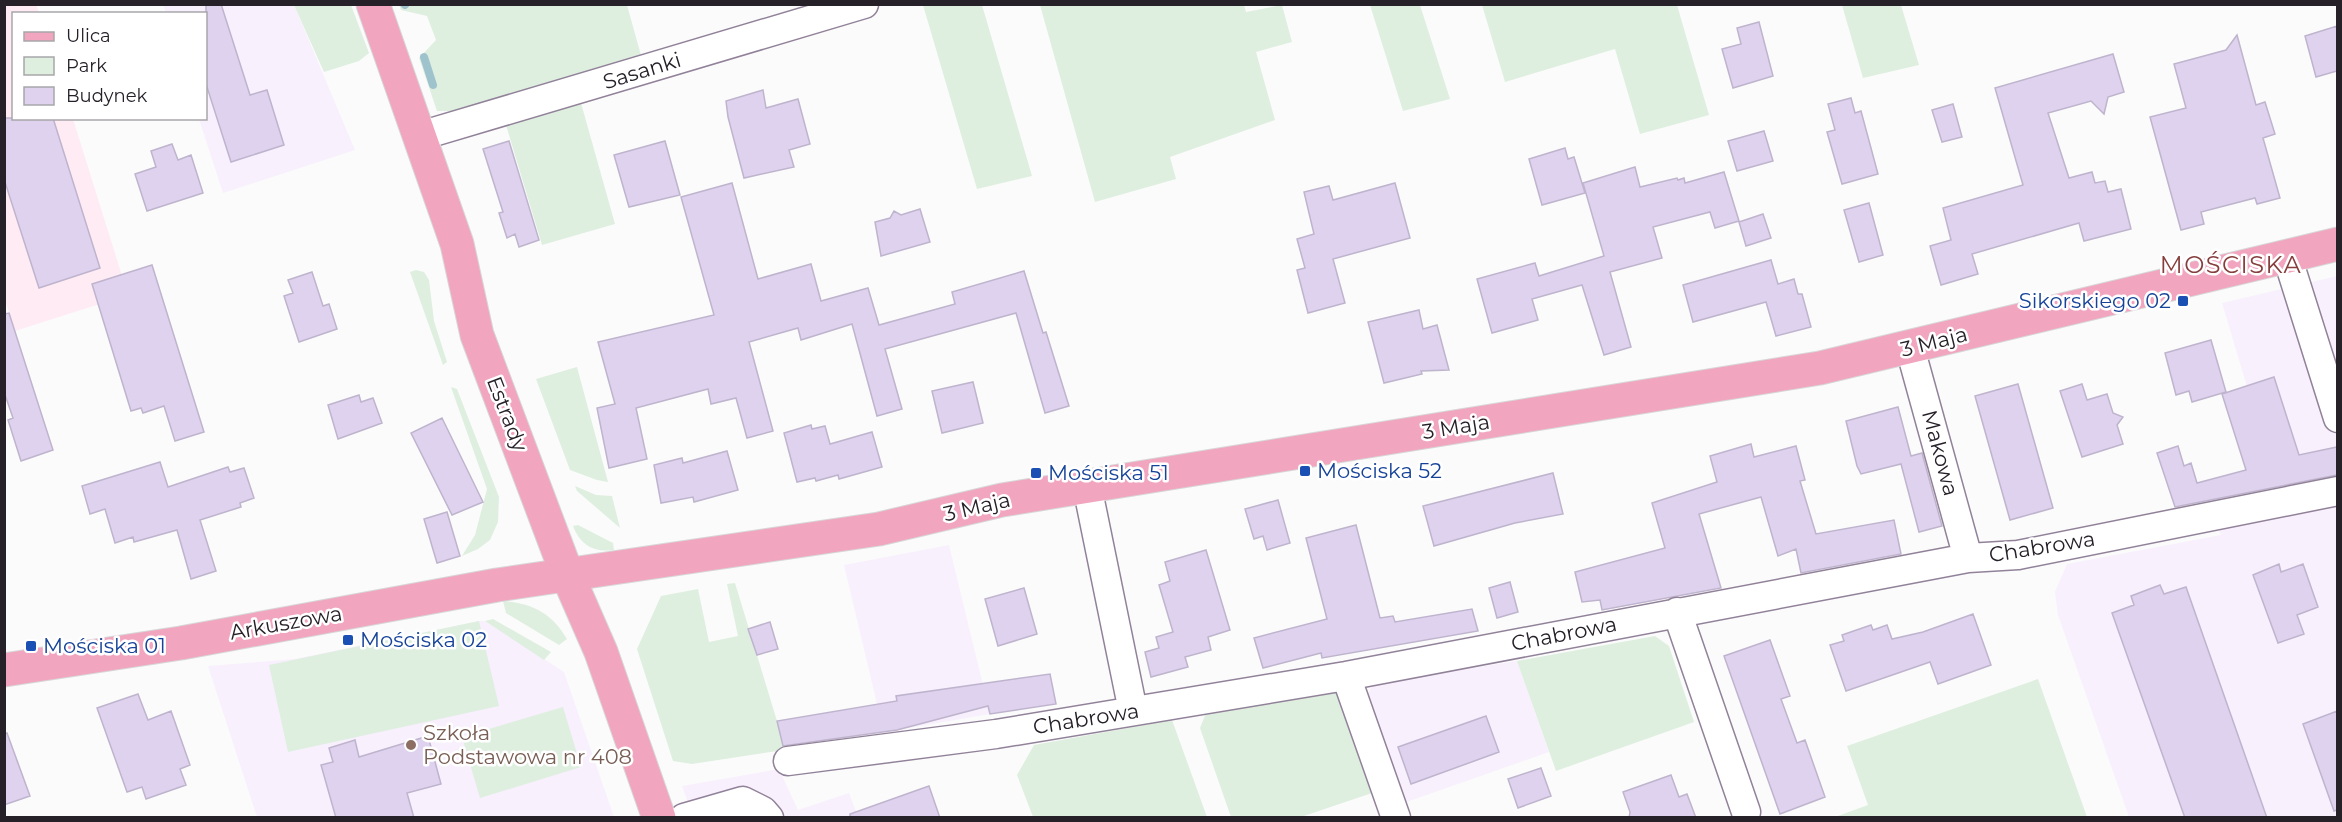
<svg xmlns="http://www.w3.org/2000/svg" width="2342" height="822" font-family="Montserrat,sans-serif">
  <rect width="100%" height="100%" fill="#fbfbfb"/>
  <path fill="#f8f0fd" d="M163 5H294L355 150 223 193 199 119 206 118V14L166 13Z
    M2337 276V479L2278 490 2222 303Z
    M2337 499V817H2129L2058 615 2055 592 2067 564 2221 535 2216 522Z
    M949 545 990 714 885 732 880 704H877L844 565Z
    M479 621H485L564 672 614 817H257L208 666 295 659Z
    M1517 661 1549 752 1401 804 1365 700 1373 684Z
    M779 769 798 810 849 793 858 817H693L682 786Z"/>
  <path fill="#ffebf4" d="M4 5H36L39 13 14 14V118L73 119 128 295 15 331 4 297Z"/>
  <path fill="#deefe0" d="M294 5H351L369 53 359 61 324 72Z
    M399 5H627L642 59 464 111H437L419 58 436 40 427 16 401 10Z
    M923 5H982L1032 176 977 189Z
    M1244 5 1246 12 1282 5 1292 42 1256 52 1275 120 1170 157 1176 179 1095 202 1040 5Z
    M1370 5H1420L1450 99 1403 111Z
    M1482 5H1677L1709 115 1640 134 1615 49 1505 82Z
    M1842 5H1901L1919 65 1863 78Z
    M581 103 615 224 542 245 506 125Z
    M416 270 424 272 429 280 434 321 447 362 443 365 410 272Z
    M577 367 608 482 597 480 570 470 536 379Z
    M451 387 457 389 499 497 498 522 490 540 478 549 462 556 475 535 487 489Z
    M575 486 596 495 612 496 620 528 577 491Z
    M578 525 613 543 614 550C594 553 580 545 573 526Z
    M735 583 777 721 784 750 692 764 673 761 637 649 661 596 698 589 709 642 738 636 727 584Z
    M503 601C532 603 552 613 567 639L559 645 506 613Z
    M493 619 551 652 544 660 485 621Z
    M479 621 499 706 288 752 269 665Z
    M1655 636 1669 646 1694 722 1556 771 1517 661Z
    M2038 679 2087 817H1835L1868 805 1847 746Z
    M1340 690 1375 792 1301 817H1231L1200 728 1206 713Z
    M563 707 581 767 480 798 462 737Z
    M1172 720 1207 817H1033L1017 775 1034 745Z"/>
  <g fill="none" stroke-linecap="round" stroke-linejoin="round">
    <path stroke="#9fc3cd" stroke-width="8" d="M404 4 405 5
      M424 57 433 85"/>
  </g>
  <path fill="#ded2ee" stroke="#bfb4cd" stroke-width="1.5" d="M206 4H221L250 95 267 90 284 145 231 162 206 84Z
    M1759 22 1773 76 1733 88 1722 49 1741 44 1737 28Z
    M2337 26V71L2316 77 2305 36Z
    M2237 35 2256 105 2265 102 2275 134 2263 138 2280 198 2257 204 2255 198 2201 212 2204 224 2181 230 2150 117 2186 108 2174 64 2226 50Z
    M2113 54 2124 92 2108 97 2104 114 2091 101 2048 113 2069 178 2092 172 2095 183 2105 181 2108 192 2121 189 2131 229 2084 241 2079 223 1972 254 1978 274 1941 285 1930 246 1951 240 1943 208 2023 185 1995 88Z
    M763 90 766 108 798 99 810 144 789 150 794 167 744 178 728 117 726 101Z
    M1851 98 1855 113 1861 111 1878 174 1842 184 1827 132 1835 130 1828 104Z
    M1953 104 1962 137 1942 142 1932 110Z
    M4 118H53L100 268 39 288 4 179Z
    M1764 131 1773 161 1737 171 1728 141Z
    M509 141 539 240 519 247 515 234 507 238 499 213 503 212 483 149Z
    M665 141 680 195 629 207 614 155Z
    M172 144 178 160 191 155 203 193 147 211 135 174 156 167 151 151Z
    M1565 148 1568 159 1574 157 1585 193 1542 205 1529 159Z
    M1635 167 1640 187 1677 178 1678 180 1684 178 1685 183 1724 172 1739 221 1715 228 1710 212 1653 227 1662 258 1610 272 1631 347 1604 355 1582 285 1532 299 1538 320 1492 333 1477 279 1535 263 1539 276 1604 256 1583 183Z
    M732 183 758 279 811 264 821 301 868 288 879 325 955 304 952 292 1024 271 1043 333 1046 332 1069 406 1045 413 1016 313 885 349 902 409 877 416 852 324 801 340 798 328 749 342 773 431 747 438 736 398 711 404 708 389 636 408 647 459 609 468 597 408 615 404 598 342 714 315 681 197Z
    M1395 183 1410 238 1333 259 1345 303 1308 313 1297 270 1305 268 1297 239 1314 234 1304 192 1329 186 1333 200Z
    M1869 203 1883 255 1859 262 1844 210Z
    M920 209 930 242 881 256 875 222 890 218 894 211 901 215Z
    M1763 214 1771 238 1746 246 1739 222Z
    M1771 260 1778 284 1794 279 1798 294H1802L1811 327 1776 336 1766 302 1693 322 1683 285Z
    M152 265 204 432 175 441 164 406 143 413 141 408 131 411 92 284Z
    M312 272 323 306 329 304 337 329 299 342 284 296 293 293 288 280Z
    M1419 310 1423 329 1437 325 1449 370 1421 371 1422 374 1384 383 1368 322Z
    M9 313 53 450 21 461 8 420 13 418 4 392V314Z
    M2211 340 2226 392 2192 402 2189 391 2176 395 2165 353Z
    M2274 377 2299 455 2337 447V475L2175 507 2157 453 2178 446 2184 466 2191 463 2197 483 2246 470 2222 394Z
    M973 382 983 423 942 433 932 391Z
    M2018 384 2053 508 2010 520 1975 396Z
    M2082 384 2087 400 2107 394 2113 413 2123 417 2117 425 2123 444 2082 457 2060 391Z
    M359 395 361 402 373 398 382 423 338 439 328 405Z
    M1898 407 1911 456 1922 453 1942 526 1919 532 1901 464 1861 474 1857 466 1846 421Z
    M442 418 483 502 452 515 411 433Z
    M811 425 812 429 825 426 830 444 872 432 882 467 839 479 838 475 816 481 815 478 797 482 784 433Z
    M1751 444 1754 457 1796 446 1805 480 1800 481 1816 534 1894 520 1901 554 1801 573 1796 549 1778 556 1761 497 1699 514 1721 588 1602 610 1600 600 1582 602 1575 572 1665 548 1652 503 1717 482 1710 456Z
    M727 451 738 490 694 502 693 497 661 503 654 465 682 458 683 463Z
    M160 462 168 487 228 467 230 472 244 468 254 498 240 503 241 507 200 520 216 571 191 579 177 530 134 542 133 537 115 543 105 509 90 514 82 486Z
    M1553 473 1563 514 1515 523 1434 546 1423 506Z
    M1278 500 1290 543 1267 550 1263 536 1254 539 1245 509Z
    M447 512 460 556 437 563 424 519Z
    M1356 525 1380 618 1393 616 1395 622 1472 609 1478 631 1322 658 1321 653 1263 668 1254 638 1327 619 1306 538Z
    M1206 550 1230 630 1208 637 1211 650 1185 657 1188 667 1151 677 1145 652 1159 648 1156 637 1173 632 1159 585 1170 581 1165 562Z
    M2279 564 2281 572 2303 564 2318 607 2297 615 2304 634 2278 643 2253 575Z
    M1510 582 1518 612 1497 618 1489 588Z
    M2160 585 2164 594 2186 587 2267 818H2185L2112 613 2134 605 2131 596Z
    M1024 588 1037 634 998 646 985 599Z
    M1973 614 1991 665 1938 684 1930 662 1846 691 1830 645 1844 641 1842 635 1871 625 1873 630 1887 625 1892 639 1923 632Z
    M770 622 778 649 757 655 748 629Z
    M1770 640 1790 696 1781 699 1797 743 1805 740 1825 797 1780 814 1724 656Z
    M1050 674 1056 704 990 714 988 706 897 730 783 746 777 721 897 701 896 696Z
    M138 694 148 720 171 711 190 765 180 769 186 785 146 799 142 787 127 792 97 708Z
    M2337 711V810L2334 811 2303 724Z
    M1486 716 1499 752 1411 784 1398 747Z
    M7 733 30 796 4 805V734Z
    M428 736 441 784 407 793 414 818H336L321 765 333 762 329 748 355 740 359 757Z
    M1541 768 1551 796 1518 808 1508 779Z
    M1671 775 1679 797 1687 794 1696 818H1629L1630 812 1623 792Z
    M929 786 940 818H850V814Z"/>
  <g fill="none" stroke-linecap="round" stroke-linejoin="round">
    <defs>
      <path id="minor" d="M420 136 864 4
        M2287 256 2338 418
        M1910 348 1968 558
        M1087 486 1133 711
        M1677 612 1746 812
        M1346 676 1396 818
        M788 761 996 734 1346 676 1968 558 2018 555 2338 491
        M684 818 743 801 763 811 769 818"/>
      <path id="major" d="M373 4 457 244 477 335 567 574 601 652 659 818
        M4 670 181 643 497 585 879 529 1002 500 1820 368 2338 244"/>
    </defs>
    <use href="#minor" stroke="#918299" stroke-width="31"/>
    <use href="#major" stroke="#d8d7d8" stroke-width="35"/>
    <use href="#minor" stroke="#fff" stroke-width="28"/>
    <use href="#major" stroke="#f1a5bf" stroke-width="33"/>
  </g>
  <g fill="#1a4fb4" stroke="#fff" stroke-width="2">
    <rect x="2177" y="295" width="12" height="12" rx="3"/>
    <rect x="1299" y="465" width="12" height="12" rx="3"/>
    <rect x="1030" y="467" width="12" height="12" rx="3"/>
    <rect x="342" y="634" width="12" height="12" rx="3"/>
    <rect x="25" y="640" width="12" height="12" rx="3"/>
  </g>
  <circle fill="#8d6e63" stroke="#fff" stroke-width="2" cx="411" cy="745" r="6"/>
  <g text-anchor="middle" stroke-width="5" stroke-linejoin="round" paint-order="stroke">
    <g font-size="21" fill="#262029" stroke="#fff">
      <text transform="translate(642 71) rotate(-17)" y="7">Sasanki</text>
      <text transform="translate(1934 342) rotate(-14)" y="7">3 Maja</text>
      <text transform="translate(507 414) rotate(69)" y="7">Estrady</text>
      <text transform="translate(1456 427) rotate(-9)" y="7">3 Maja</text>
      <text transform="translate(1940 453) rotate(75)" y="7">Makowa</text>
      <text transform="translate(977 507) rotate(-13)" y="7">3 Maja</text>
      <text transform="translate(2042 547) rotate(-9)" y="7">Chabrowa</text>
      <text transform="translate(286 623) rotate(-10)" y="7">Arkuszowa</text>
      <text transform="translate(1564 634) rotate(-11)" y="7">Chabrowa</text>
      <text transform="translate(1086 719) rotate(-9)" y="7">Chabrowa</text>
    </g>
    <g font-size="21" fill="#164399" stroke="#fff" text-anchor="start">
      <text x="2171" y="308" text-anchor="end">Sikorskiego 02</text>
      <text x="1317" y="478">Mościska 52</text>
      <text x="1048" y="480">Mościska 51</text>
      <text x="360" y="647">Mościska 02</text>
      <text x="43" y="653">Mościska 01</text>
    </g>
    <g font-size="21" fill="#785e54" stroke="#fff" text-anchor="start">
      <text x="423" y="740">Szkoła<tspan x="423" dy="24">Podstawowa nr 408</tspan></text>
    </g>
    <g font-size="24" letter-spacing="1.5" fill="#863e3d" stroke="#fff">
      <text x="2231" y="273">MOŚCISKA</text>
    </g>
  </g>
  <rect width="2342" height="822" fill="none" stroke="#262029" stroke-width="12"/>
  <rect x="12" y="12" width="195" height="108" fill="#ffffff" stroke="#a8a6a9" stroke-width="1.5"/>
  <rect x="24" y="32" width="30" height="9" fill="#f1a5bf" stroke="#a8a6a9" stroke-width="1.5"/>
  <text x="66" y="42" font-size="18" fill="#262029">Ulica</text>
  <rect x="24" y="57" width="30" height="18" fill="#deefe0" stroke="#a8a6a9" stroke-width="1.5"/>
  <text x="66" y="72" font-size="18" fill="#262029">Park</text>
  <rect x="24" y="87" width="30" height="18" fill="#ded2ee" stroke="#a8a6a9" stroke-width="1.5"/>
  <text x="66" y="102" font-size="18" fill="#262029">Budynek</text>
</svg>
